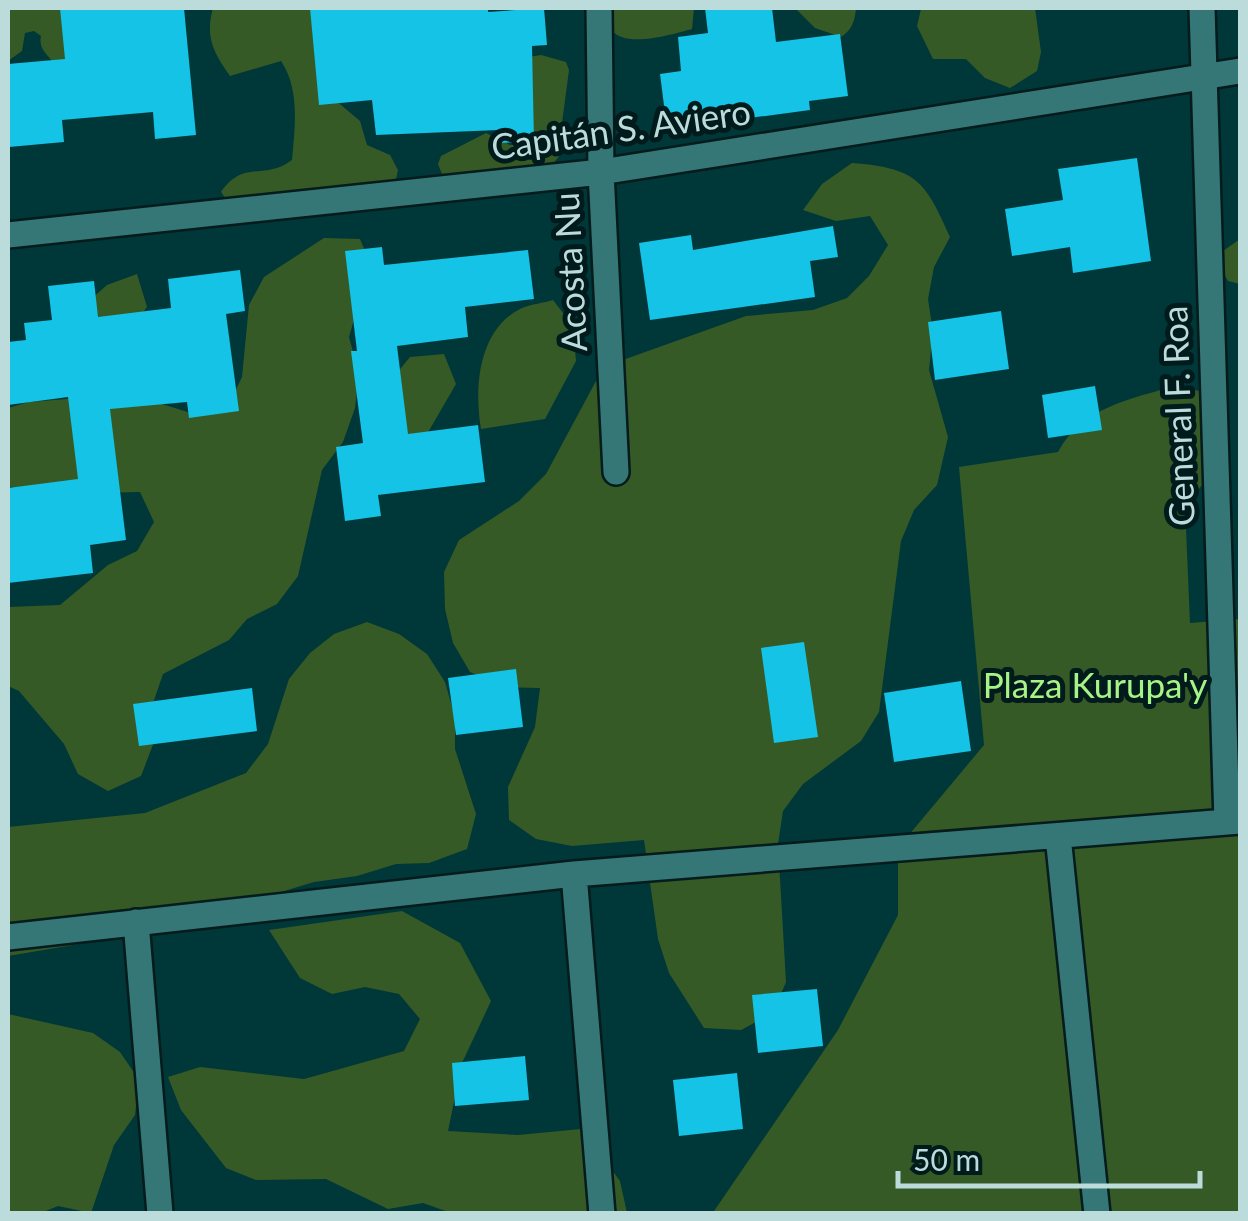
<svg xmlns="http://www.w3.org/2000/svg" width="1248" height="1221" font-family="Lato,sans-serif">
  <rect width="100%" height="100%" fill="#003738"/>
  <path fill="#365a26" d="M8 8H92L99 21 90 64 55 66C49 54 38 51 41 36L34 31 25 33 22 51 8 61Z
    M213 8H316L327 93 360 121 367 145 390 155 398 170 396 179 379 188 337 186 313 197 226 199 221 192C244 159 264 181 292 160 295 127 300 89 281 61L230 76C213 52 205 37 213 8Z
    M600 8H694L692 29C673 34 625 49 612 30 607 24 604 14 600 8Z
    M795 8H856C855 21 852 30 841 37L815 28Z
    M930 8H1035L1041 52 1037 71 1010 88 985 78 966 59H933L917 26 921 9Z
    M541 55 566 62 569 70 562 123 566 126C568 140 561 161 547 167 528 176 467 177 444 179L438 164 441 156 486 133 510 145 528 143 530 135 516 59Z
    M852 163C916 168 925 180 950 237L934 267 928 299 933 332 929 370 948 437 937 485 914 510 901 541 879 712 861 741 803 784 783 811 778 844 786 982 773 1013 741 1030 704 1028 669 973 658 939 644 840 572 846 536 839 509 820 508 787 535 727 540 688 503 687 470 672 453 643 445 609 444 572 459 540 519 501 546 474 596 381 620 361 746 316 813 310 847 298 869 276 888 245 870 216 836 221 803 210 822 184Z
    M324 238 360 239 373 270 359 302 349 337 359 374 355 408 343 442 322 470 298 576 277 604 247 619 229 640 163 674 151 709 154 742 141 776 108 791 78 774 64 744 19 691 8 686V607L60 605 108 565 137 551 154 522 140 492 36 494 8 486V408L29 402 130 394 194 414 227 408 242 377 249 305 264 277Z
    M1240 239V284L1228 281 1220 267 1223 251Z
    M137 274 147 307 126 335 82 307 107 285Z
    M553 300 573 326 576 361 545 419 481 429C474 388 478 329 522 308 531 304 544 303 553 300Z
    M444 354 456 384 423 441 392 450 387 385 410 357Z
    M1175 386 1209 393 1229 418V452L1185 506 1190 623 1240 619V1213L712 1214 838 1030 898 915V848L984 745 959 467 1058 452C1081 408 1130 399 1175 386Z
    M367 622 399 634 427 654 445 682 455 717V749L476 814 467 849 429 863 396 864 357 876 314 882 150 932 8 956V827L145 813 246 773 268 744 289 679 310 653 334 634Z
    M402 911 460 943 491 1001 462 1063 448 1131 518 1135 581 1129 620 1181 627 1213 454 1214 423 1203 388 1209 326 1179 256 1180 226 1168 181 1110 168 1077 200 1067 304 1079 404 1051 420 1019 399 994 365 987 332 994 300 978 269 930Z
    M8 1014 93 1033 120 1052 139 1080 135 1115 114 1145 91 1213 58 1206 41 1213 8 1214Z"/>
  <path fill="#14c3e5" d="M60 8H184L196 135 155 139 153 112 62 120 64 142 9 147 8 64 65 59Z
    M310 8H488V12L544 8 547 45 532 46 534 141 500 143 499 130 376 135 372 100 319 105Z
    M705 8H772L776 42 840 34 848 96 809 101 810 110 667 129 660 74 681 71 678 37 708 33Z
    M1137 158 1151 261 1073 273 1070 247 1012 256 1005 209 1063 200 1058 169Z
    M833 226 838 257 810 261 815 297 650 320 639 243 691 235 693 250Z
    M382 247 384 265 528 250 534 299 465 307 468 337 397 346 408 434 478 425 485 482 378 495 381 516 345 521 336 447 363 443 351 351H357L345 251Z
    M240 270 245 311 226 314 239 411 189 418 187 402 110 409 126 540 90 545 93 573 8 583V488L78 479 68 397 8 405V342L26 340 24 323 52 320 48 286 94 281 98 317 171 308 168 279Z
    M1001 311 1009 369 935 380 928 322Z
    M1095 386 1102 430 1048 438 1042 395Z
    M804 642 818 737 774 743 761 648Z
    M516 669 523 727 456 735 448 678Z
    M961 681 971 751 894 762 884 693Z
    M252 688 257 731 139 746 133 704Z
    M817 989 823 1046 758 1053 752 995Z
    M525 1056 529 1100 455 1106 452 1063Z
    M737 1073 743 1129 679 1136 673 1080Z"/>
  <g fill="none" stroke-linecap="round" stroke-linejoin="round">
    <defs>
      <path id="street" d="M599 8 601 172 616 472
        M1202 8 1227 822
        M8 235 601 172 1240 71
        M1058 836 1097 1214
        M574 874 602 1214
        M136 922 160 1214
        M8 937 574 874 1240 821"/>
    </defs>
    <use href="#street" stroke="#061b1b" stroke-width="30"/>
    <use href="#street" stroke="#357677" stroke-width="25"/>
  </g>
  <g text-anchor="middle" stroke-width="10" stroke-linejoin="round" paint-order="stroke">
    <g font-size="35" fill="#bcdbdb" stroke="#011b1c">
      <text transform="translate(621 130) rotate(-8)" y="12">Capitán S. Aviero</text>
      <text transform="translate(571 272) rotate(-93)" y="12">Acosta Nu</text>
      <text transform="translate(1179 416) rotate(-92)" y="12">General F. Roa</text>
    </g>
    <g font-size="35" fill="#a7f486" stroke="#011b1c">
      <text x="1095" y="698">Plaza Kurupa'y</text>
    </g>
  </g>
  <rect width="1248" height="1221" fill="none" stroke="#bcdbdb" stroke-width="20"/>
  <path d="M898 1171v15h302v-15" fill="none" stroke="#bcdbdb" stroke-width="5"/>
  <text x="913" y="1171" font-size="30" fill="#bcdbdb" stroke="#011b1c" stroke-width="8" paint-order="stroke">50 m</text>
</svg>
